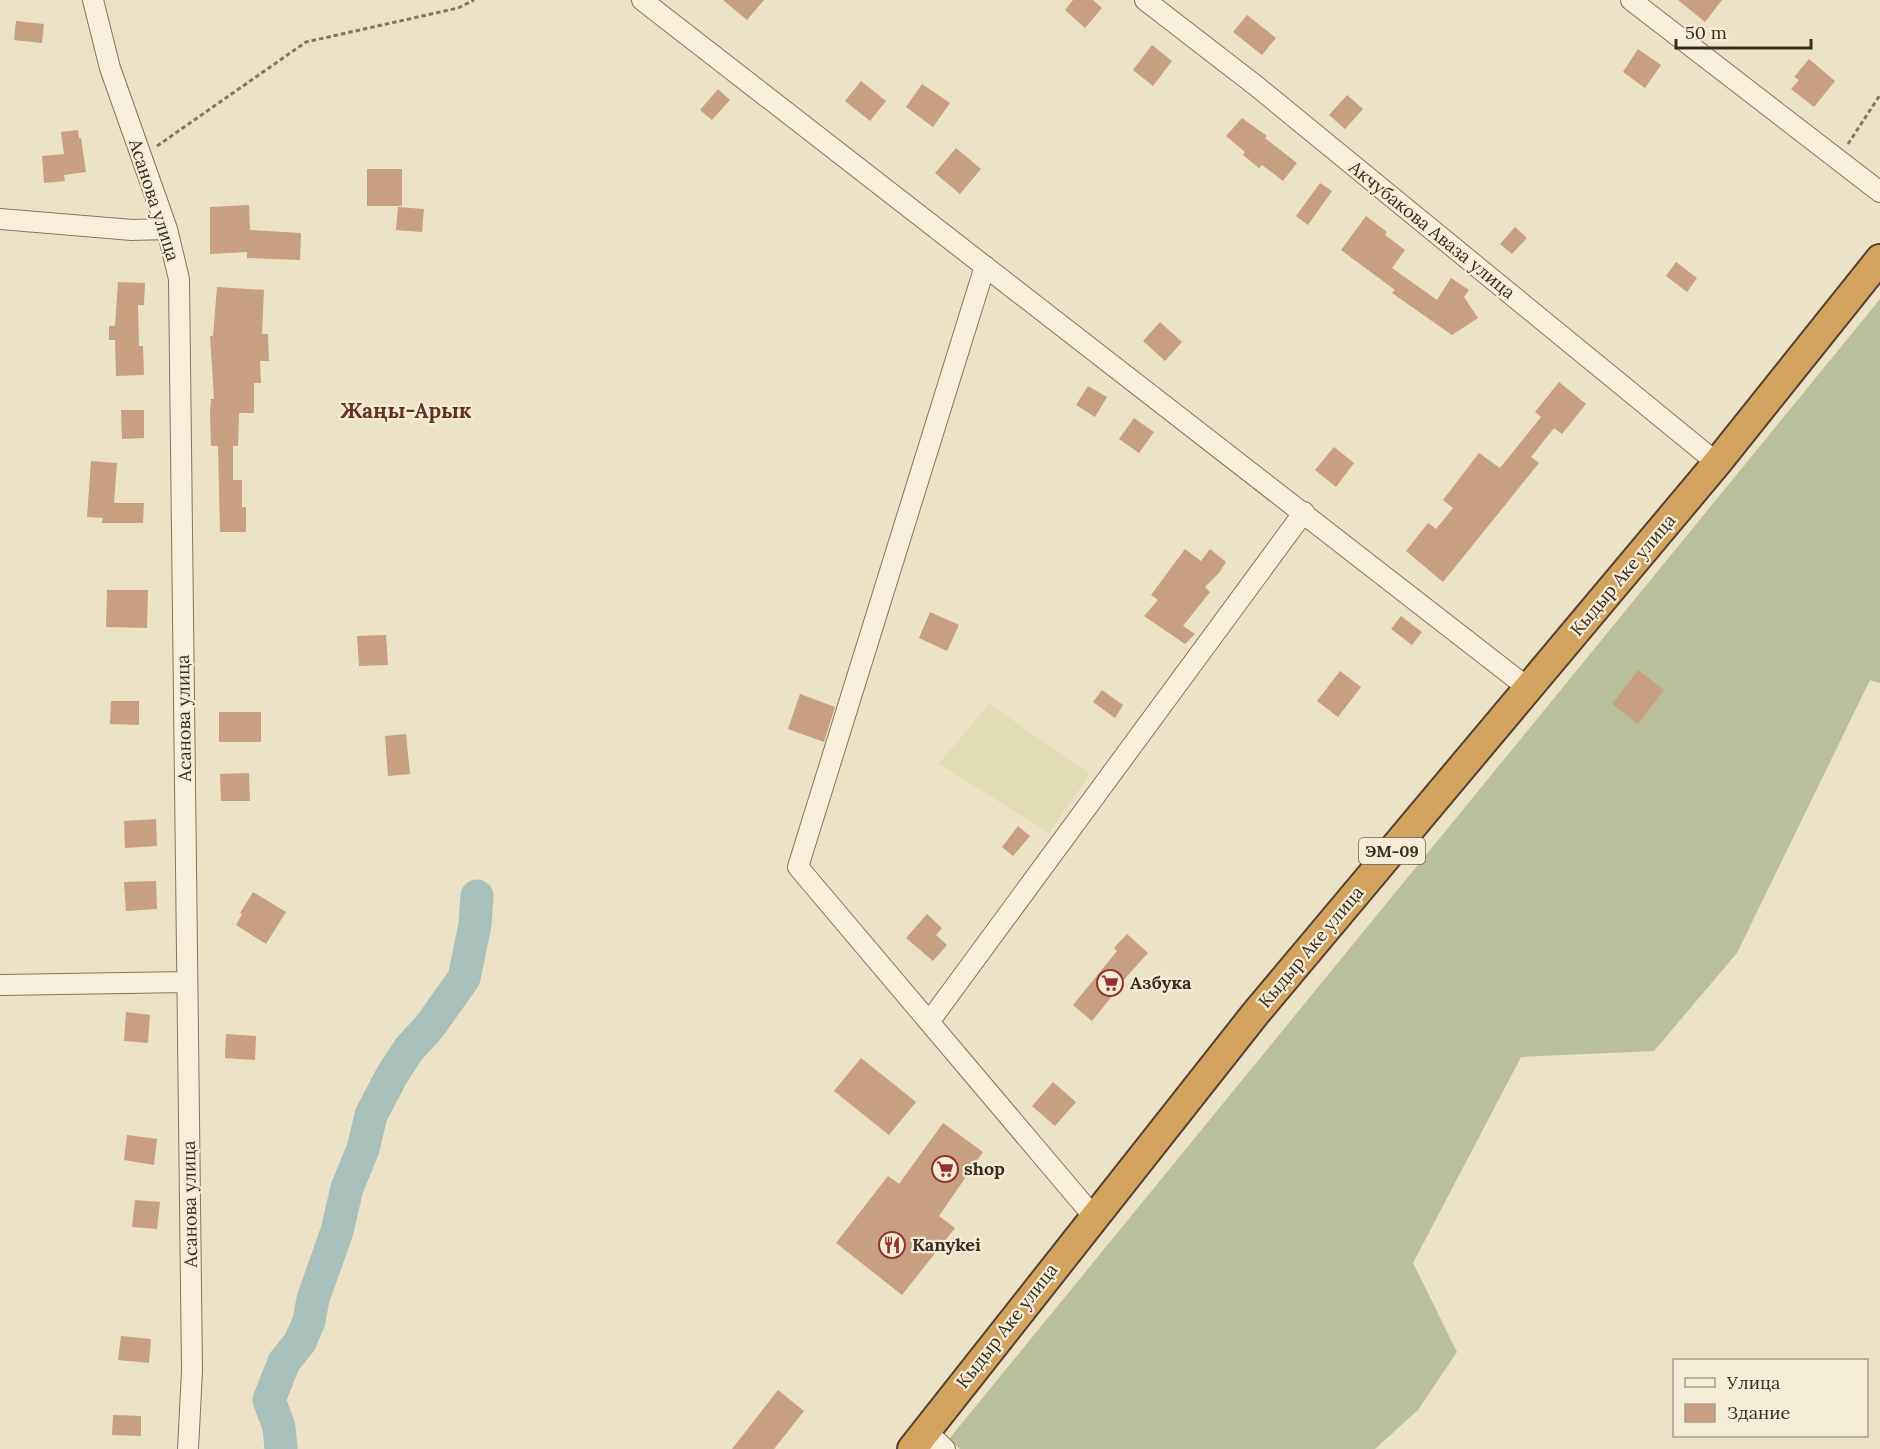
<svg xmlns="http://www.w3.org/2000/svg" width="1880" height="1449" font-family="Lora,serif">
  <rect width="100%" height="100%" fill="#ece2c8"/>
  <path fill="#e1dbb6" d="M989 704 1090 774 1049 833 939 764Z"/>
  <path fill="#babf9b" d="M1880 299V683L1870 680 1737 953 1654 1051 1521 1057 1413 1263 1457 1352 1418 1410 1375 1449H960L949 1439Z"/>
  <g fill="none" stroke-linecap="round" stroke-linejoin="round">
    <path stroke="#a9c0ba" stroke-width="33" d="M281 1449 279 1427 269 1400 284 1362 300 1342 309 1321 313 1299 337 1231 347 1188 363 1149 371 1115 392 1075 409 1049 430 1026 464 978 475 925 477 896"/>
  </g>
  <path fill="#c79f81" d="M723 0H764L747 20Z
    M1073 0H1093L1102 8 1085 28 1065 10Z
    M1678 0H1722L1705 22Z
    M1247 15 1276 38 1262 55 1233 32Z
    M16 21 44 24 42 43 14 40Z
    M1152 45 1172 61 1153 86 1133 70Z
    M1638 49 1661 65 1645 88 1623 72Z
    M1809 59 1835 81 1814 107 1791 89 1799 80 1794 77Z
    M861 81 886 101 870 121 845 101Z
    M922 84 950 103 933 127 906 107Z
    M718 89 730 100 712 120 700 110Z
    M1347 95 1363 109 1345 129 1329 115Z
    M1242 118 1267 136 1265 138 1297 163 1283 181 1262 165 1259 168 1243 155 1245 152 1226 136Z
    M78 130 79 138H81L86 172 64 175 65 181 44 183 42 156 64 154 61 132Z
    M956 148 981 169 960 194 935 173Z
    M367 169H402V206H367Z
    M1320 183 1332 191 1308 225 1296 216Z
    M249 205 250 230 301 233 300 260 247 258V252L210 254V207Z
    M398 207 424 209 422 232 396 230Z
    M1366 216 1387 232 1385 235 1405 250 1392 268 1437 300 1451 278 1469 290 1464 297 1478 318 1452 335 1392 293 1395 290 1341 250Z
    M1515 227 1527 238 1512 254 1500 244Z
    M1676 262 1697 278 1687 292 1666 276Z
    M118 282 145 283 144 305H138L139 346H143L144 375 116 376 115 340H109V326H115Z
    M217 287 264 290 262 334H268L269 361H260L261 383H254V413H239L238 446H233V480H242V507H246V532H220L218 446H211L210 413 211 399H214L210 336H213Z
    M1160 322 1182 342 1165 361 1143 341Z
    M1559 382 1586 404 1562 434 1554 428 1531 457 1539 463 1443 582 1406 551 1428 523 1436 529 1453 508 1443 500 1479 453 1500 468 1541 417 1535 412Z
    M1088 386 1107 397 1095 417 1076 405Z
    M121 410H144V438L122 439Z
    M1134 418 1154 432 1139 453 1119 439Z
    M1334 447 1354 463 1336 487 1315 470Z
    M91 461 117 463 114 503H144L143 523H102L103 518 87 517Z
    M1185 549 1201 561 1210 549 1226 562 1219 573 1205 587 1210 592 1183 626 1195 634 1185 644 1144 616 1158 600 1151 595Z
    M107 590H148L147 628 106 627Z
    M930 612 959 625 947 651 919 638Z
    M1401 616 1422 632 1412 645 1391 629Z
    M386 635 388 665 359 666 357 636Z
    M1638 670 1664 690 1638 724 1612 704Z
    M1340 671 1361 687 1338 717 1317 701Z
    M1102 690 1123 705 1115 718 1093 702Z
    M800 694 835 707 824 742 788 729Z
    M111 701H139V725L110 724Z
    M219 712H261V742H219Z
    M406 734 410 774 388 776 385 736Z
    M249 773 250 801H221L220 774Z
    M156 819 157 846 125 848 124 821Z
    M1018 826 1030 836 1013 856 1002 847Z
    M156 881 157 909 126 911 124 882Z
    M253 892 286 912 266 944 236 925 242 914 240 913Z
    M927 914 942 928 936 935 947 945 933 961 906 938Z
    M1127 934 1148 953 1120 984 1121 985 1092 1021 1073 1005 1117 951 1114 948Z
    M126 1012 150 1015 148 1043 124 1041Z
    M226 1034 256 1036 255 1060 225 1058Z
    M861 1058 916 1102 889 1135 834 1091Z
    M1053 1082 1076 1102 1055 1126 1032 1106Z
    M943 1123 983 1152 939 1216 955 1228 902 1295 836 1243 888 1176 899 1184Z
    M127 1135 157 1139 154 1165 124 1160Z
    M135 1200 160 1202 157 1229 132 1227Z
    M121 1336 151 1339 149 1363 118 1360Z
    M778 1390 804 1411 774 1449H732Z
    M113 1415 141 1416V1436L112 1435Z"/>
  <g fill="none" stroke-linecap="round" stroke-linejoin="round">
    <defs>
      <path id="minor" d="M93 0 110 68 167 229 179 279 192 1371 188 1449
        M642 0 1528 688
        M1145 0 1255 85 1717 463
        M1631 0 1880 192
        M0 219 132 230 167 229
        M985 266 798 867 1094 1217
        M0 985 187 982
        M929 1022 1304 512
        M925 1430 945 1449"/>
      <path id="highway" d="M912 1449 1255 1014 1717 463 1880 259"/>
    </defs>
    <use href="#minor" stroke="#87745e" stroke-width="22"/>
    <use href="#highway" stroke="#554332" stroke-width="32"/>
    <path stroke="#87745e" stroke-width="3" stroke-dasharray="4.5 3" stroke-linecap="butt" d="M1848 144 1880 95
      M157 146 306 42 458 8 474 0"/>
    <use href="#minor" stroke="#f7efdb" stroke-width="20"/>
    <use href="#highway" stroke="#d4a360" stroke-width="28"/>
  </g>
  <defs>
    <symbol id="supermarket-ring" viewBox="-11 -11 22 22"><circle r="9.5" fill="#f4ecd7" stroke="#923332" stroke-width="1.5"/><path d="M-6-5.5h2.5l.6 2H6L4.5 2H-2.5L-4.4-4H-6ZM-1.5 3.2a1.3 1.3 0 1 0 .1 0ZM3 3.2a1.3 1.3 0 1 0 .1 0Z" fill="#923332"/></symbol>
    <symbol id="restaurant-ring" viewBox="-11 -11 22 22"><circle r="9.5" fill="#f4ecd7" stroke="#923332" stroke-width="1.5"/><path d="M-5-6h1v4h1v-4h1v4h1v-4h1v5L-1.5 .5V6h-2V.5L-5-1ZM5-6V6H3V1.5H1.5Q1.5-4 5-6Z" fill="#923332"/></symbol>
  </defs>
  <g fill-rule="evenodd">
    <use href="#supermarket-ring" x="1095" y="968" width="30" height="30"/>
    <use href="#supermarket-ring" x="930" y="1154" width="30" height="30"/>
    <use href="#restaurant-ring" x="877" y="1230" width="30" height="30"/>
  </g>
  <g text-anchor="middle" stroke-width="4.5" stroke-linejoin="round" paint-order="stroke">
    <rect fill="#f4ecd7" stroke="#706658" stroke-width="1.5" x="1359" y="838" width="66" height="26" rx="4.5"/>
    <g font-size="16" font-weight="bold" fill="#382c21">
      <text x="1392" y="857">ЭМ-09</text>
    </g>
    <g font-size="18" fill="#382c21" stroke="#f4ecd7">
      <text transform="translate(154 200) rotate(72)" y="6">Асанова улица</text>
      <text transform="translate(1432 230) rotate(39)" y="6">Акчубакова Аваза улица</text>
      <text transform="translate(1623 575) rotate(-50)" y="6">Кыдыр Аке улица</text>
      <text transform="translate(184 718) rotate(-91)" y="6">Асанова улица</text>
      <text transform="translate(1311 947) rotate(-50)" y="6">Кыдыр Аке улица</text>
      <text transform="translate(190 1204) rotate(-91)" y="6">Асанова улица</text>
      <text transform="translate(1007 1326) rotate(-52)" y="6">Кыдыр Аке улица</text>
    </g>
    <g font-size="18" font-weight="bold" fill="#382c21" stroke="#f4ecd7" text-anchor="start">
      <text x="1130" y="989">Азбука</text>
      <text x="964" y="1175">shop</text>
      <text x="912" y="1251">Kanykei</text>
    </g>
    <g font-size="21" font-weight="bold" fill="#623123" stroke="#f4ecd7">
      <text x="406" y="418">Жаңы-Арык</text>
    </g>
  </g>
  <rect x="1673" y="1359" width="195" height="78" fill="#f4ecd7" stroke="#a99f8e" stroke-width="1.5"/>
  <rect x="1685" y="1378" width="30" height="9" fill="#f7efdb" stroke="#a99f8e" stroke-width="1.5"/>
  <text x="1727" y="1389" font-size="18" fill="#382c21">Улица</text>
  <rect x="1685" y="1404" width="30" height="18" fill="#c79f81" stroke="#a99f8e" stroke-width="1.5"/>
  <text x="1727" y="1419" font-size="18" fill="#382c21">Здание</text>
  <path d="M1676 39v9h135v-9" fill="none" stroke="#382c21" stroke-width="3"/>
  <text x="1685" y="39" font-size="18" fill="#382c21" stroke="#f4ecd7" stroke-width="4.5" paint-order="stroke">50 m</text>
</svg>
